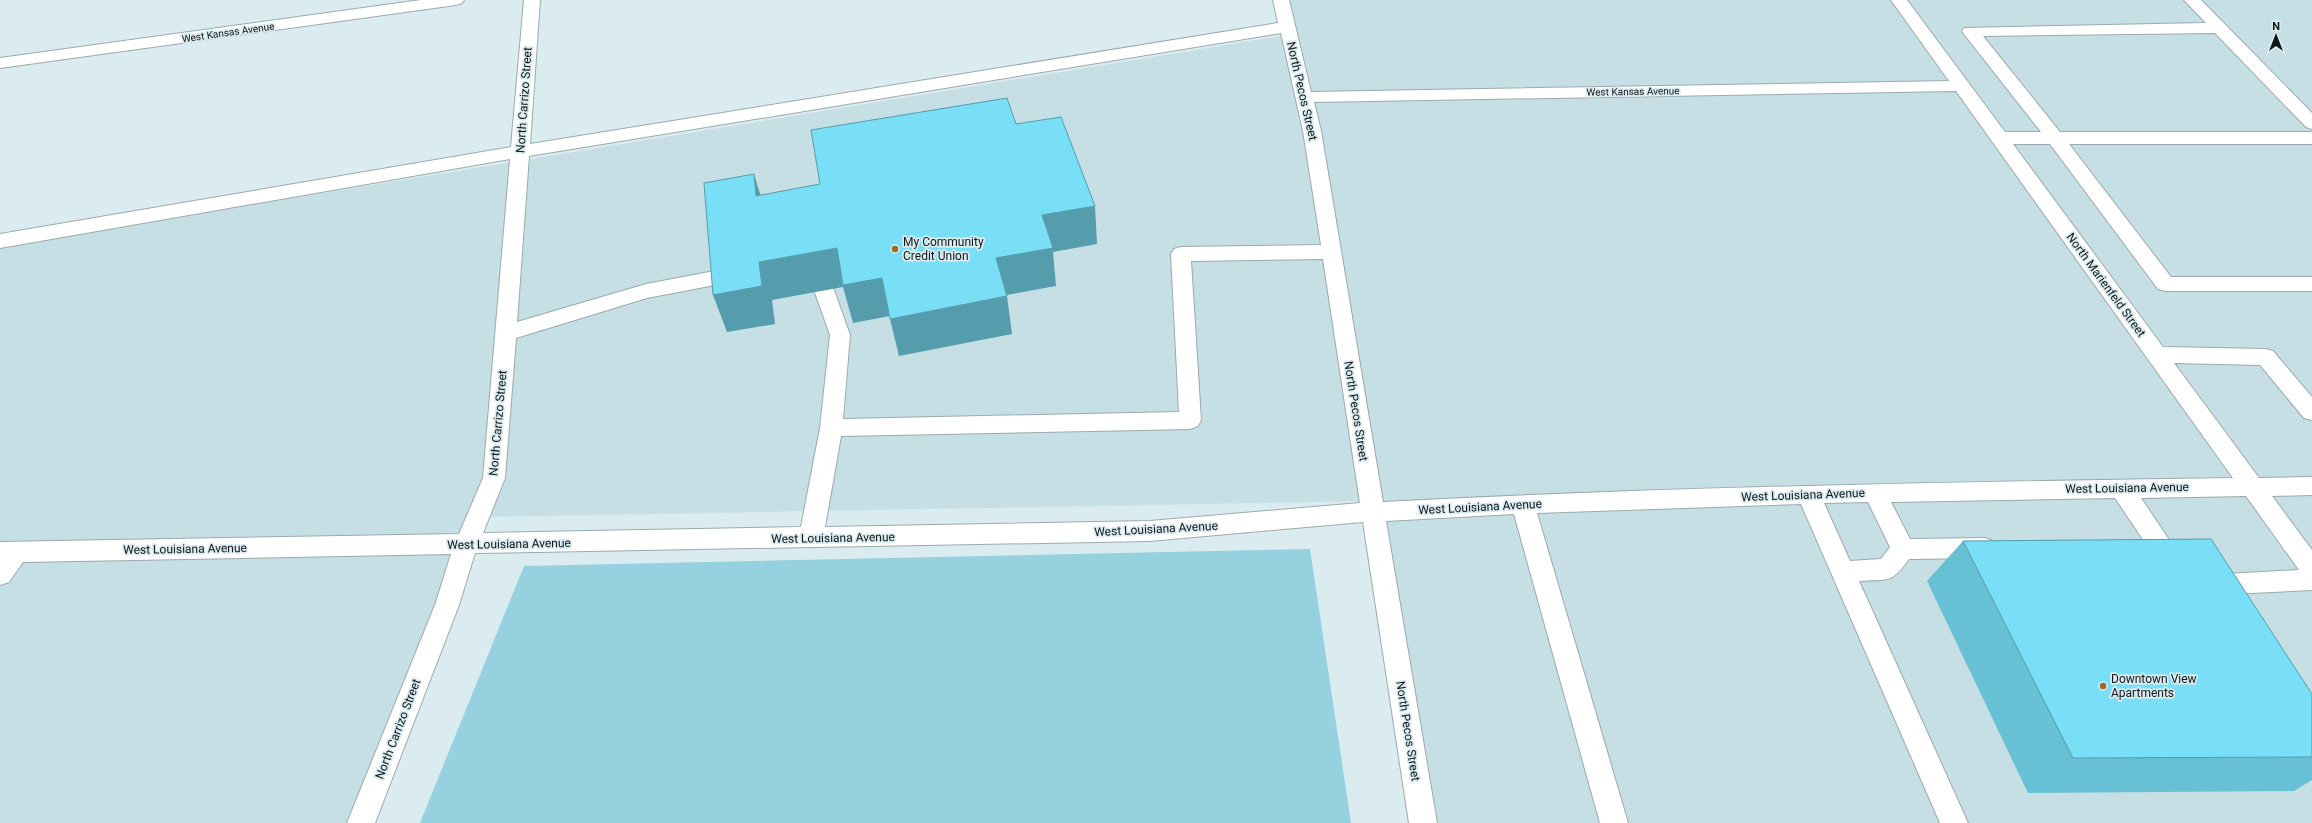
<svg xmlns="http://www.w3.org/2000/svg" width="2312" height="823" font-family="Roboto,sans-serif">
  <rect width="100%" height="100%" fill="#dbecf1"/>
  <path fill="#c5dfe5" d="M1280 0H2312V823H1427L1372 501 484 517 365 823H0V246L1287 35Z"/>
  <path fill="#96d1df" d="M1310 549 1351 823H420L524 566Z"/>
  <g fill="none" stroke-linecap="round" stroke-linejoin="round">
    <defs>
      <path id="minor" d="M421 0H464L462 3 456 5 0 68V58Z
        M524 0H540L530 144 1278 23 1273 0H1289L1311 92 1949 81 1891 0H1907L2005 132H2041L1964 34 1962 31 1964 28 2206 23 2184 0H2201L2312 113V129L2306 127 2215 33 1983 36 2060 132H2312V144H2069L2171 277H2312V291H2165L2158 289 2050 144H2013L2163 347 2266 349 2273 351 2312 397V420L2304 418 2260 365 2174 363 2259 478 2312 477V495L2272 496 2312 550V590L2209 595 2200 592 2197 585 2200 578 2209 575 2299 570 2246 496 2141 498 2186 565 2183 572 2174 575 2165 572 2115 498 1891 502 1910 539 1985 538 1993 541 1997 548 1993 555 1985 558 1909 559C1891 584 1889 579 1859 581L1968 823H1940L1801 504 1537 513 1628 823H1600L1514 514 1386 521 1437 823H1409L1363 522 1150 541 475 553 459 605 375 823H347L435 605 451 554 23 562 9 582 0 585V542L459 534 483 478 510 159 0 248V234L511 147ZM1281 33 1303 131 1321 245 1181 247 1174 249 1171 254 1179 412 843 419 850 335 824 262 821 257 814 255 807 257 804 262 830 335 820 428 801 527 483 533 505 478 516 338 647 298 741 280 748 278 751 273 748 268 741 266 646 284 517 322 529 156ZM1956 91 2233 478C1950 482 1666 487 1383 502L1321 131 1314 102ZM1323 259 1360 503 1150 521 825 527 841 436 1190 429 1198 426 1201 420 1191 261ZM1868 502 1890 547 1881 559 1850 561 1824 503Z"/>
    </defs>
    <use href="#minor" stroke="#9aaaae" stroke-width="2"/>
    <use href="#minor" fill="#fff" fill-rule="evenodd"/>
  </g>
  <path fill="#68c0d4" d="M1963 541 2312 694V780L2294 791 2028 793 1927 581Z"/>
  <path fill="#559cad" d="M754 174 766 213 756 196Z
    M1095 206 1097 244 1053 252 1056 286 1001 296 996 258 1042 215Z
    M837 248 882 278 890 316 853 323 843 287 772 300 775 324 727 332 713 295 759 262Z
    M1007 296 1012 334 899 356 890 319Z"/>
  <path fill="#79dff7" stroke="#559cad" d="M1007 98 1016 124 1061 117 1095 206 1042 215 1053 248 996 258 1007 296 890 319 882 278 843 285 837 248 759 262 762 286 713 295 704 183 754 174 756 196 820 184 811 130Z
    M2211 539 2312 694V757L2073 758 1963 541Z"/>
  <g fill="#a16726" stroke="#dbecf1" stroke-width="1.5">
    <circle cx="895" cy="249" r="4"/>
    <circle cx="2103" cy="686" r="4"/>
  </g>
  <g text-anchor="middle" stroke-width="3.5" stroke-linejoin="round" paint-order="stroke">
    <g font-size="10" fill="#101618" stroke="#dbecf1">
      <text transform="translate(228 32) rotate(-8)" y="4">West Kansas Avenue</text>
      <text transform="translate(1633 91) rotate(-1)" y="4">West Kansas Avenue</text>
    </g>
    <g font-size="12" fill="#101618" stroke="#dbecf1">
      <text transform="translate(1302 91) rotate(77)" y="4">North Pecos Street</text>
      <text transform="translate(524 100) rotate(-86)" y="4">North Carrizo Street</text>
      <text transform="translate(2106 285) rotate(54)" y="4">North Marienfeld Street</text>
      <text transform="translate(1356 411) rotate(81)" y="4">North Pecos Street</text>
      <text transform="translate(498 423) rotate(-85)" y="4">North Carrizo Street</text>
      <text transform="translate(2127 488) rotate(-1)" y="4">West Louisiana Avenue</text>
      <text transform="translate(1803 495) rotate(-2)" y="4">West Louisiana Avenue</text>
      <text transform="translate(1480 507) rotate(-3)" y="4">West Louisiana Avenue</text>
      <text transform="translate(1156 529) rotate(-3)" y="4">West Louisiana Avenue</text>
      <text transform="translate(833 538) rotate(-1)" y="4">West Louisiana Avenue</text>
      <text transform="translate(509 544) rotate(-1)" y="4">West Louisiana Avenue</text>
      <text transform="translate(185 549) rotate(-1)" y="4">West Louisiana Avenue</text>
      <text transform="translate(398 729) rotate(-69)" y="4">North Carrizo Street</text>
      <text transform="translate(1408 731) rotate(81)" y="4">North Pecos Street</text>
    </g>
    <g font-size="12" fill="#101618" stroke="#dbecf1" text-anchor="start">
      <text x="903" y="246">My Community<tspan x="903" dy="14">Credit Union</tspan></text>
      <text x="2111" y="683">Downtown View<tspan x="2111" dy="14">Apartments</tspan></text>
    </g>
  </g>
  <g transform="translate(2276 36)" stroke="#dbecf1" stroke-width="3" paint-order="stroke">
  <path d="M0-3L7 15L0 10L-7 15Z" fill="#101618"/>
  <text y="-6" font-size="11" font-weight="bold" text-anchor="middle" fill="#101618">N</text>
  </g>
</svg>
